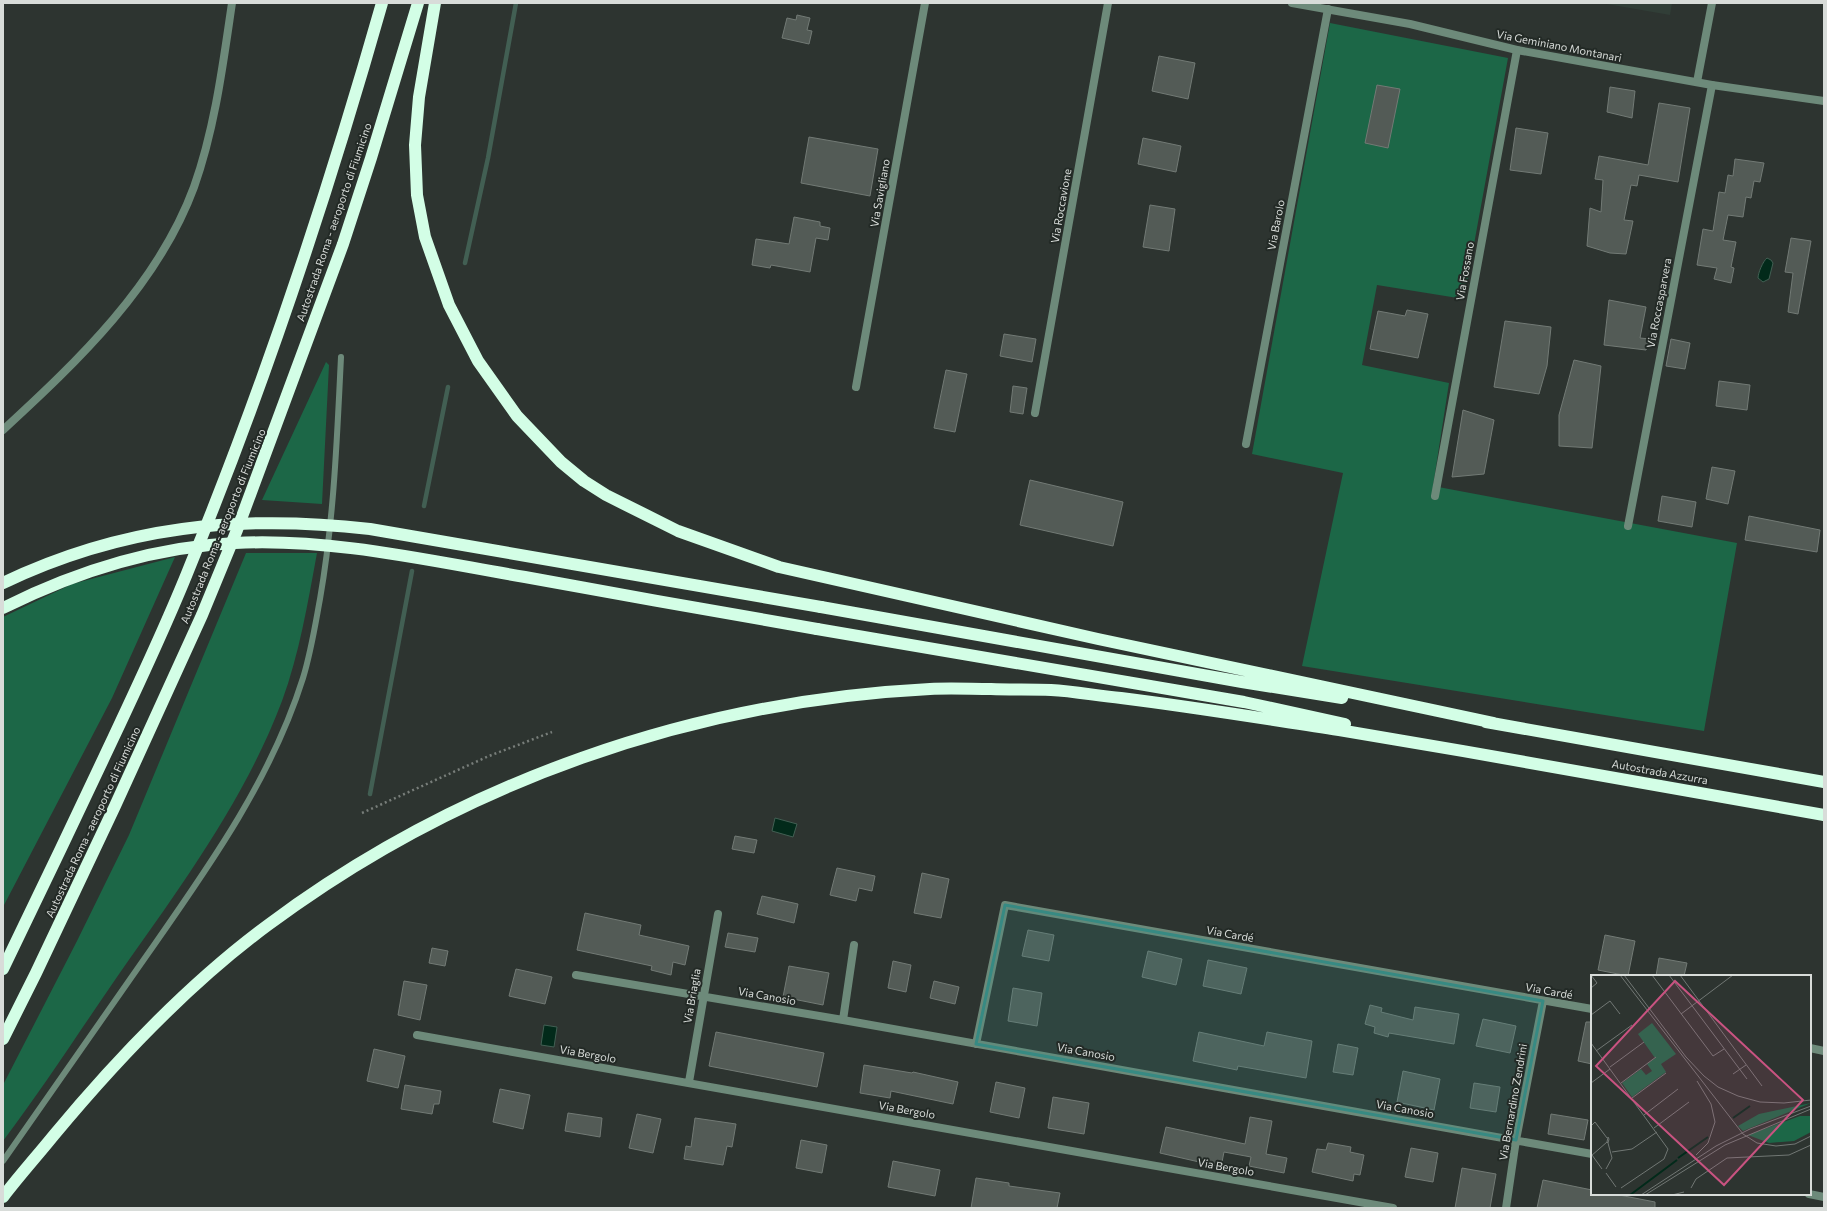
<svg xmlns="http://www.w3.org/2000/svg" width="1827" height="1211" font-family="Commissioner,sans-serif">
  <rect width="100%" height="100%" fill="#2d3430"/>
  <path fill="#313e37" d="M1601 3H1672L1670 15Z"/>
  <path fill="#1c6747" d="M1330 23 1508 58 1464 299 1377 285 1362 365 1449 383 1433 486 1737 543 1704 731 1302 666 1343 473 1252 454Z
    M326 362 329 365 322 504 262 500Z
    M246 553H317C308 602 299 655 282 701 244 802 178 890 117 977 79 1032 43 1088 3 1141V1085L77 941 129 835Z
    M175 557 112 698 3 907V617L72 584Z"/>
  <path fill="#022a1a" stroke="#425f53" d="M1767 258 1771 260 1773 263 1769 279 1763 282 1758 278C1758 273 1763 261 1767 258Z
    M775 818 797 824 793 837 772 831Z
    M544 1025 557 1027 554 1047 541 1045Z"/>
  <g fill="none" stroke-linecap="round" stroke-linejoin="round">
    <path stroke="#425f53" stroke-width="4.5" d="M465 263 488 158 516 3
      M424 506 448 387
      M370 794 412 571"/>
  </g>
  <path fill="#535b56" stroke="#727a75" d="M797 15 810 18 807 30 812 31 809 44 782 38 787 18 796 20Z
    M1159 56 1195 63 1188 99 1152 91Z
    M1377 85 1400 89 1388 148 1365 143Z
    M1610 87 1635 91 1632 118 1607 112Z
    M1659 103 1690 108 1678 182 1639 175 1637 186 1631 185 1624 220 1633 221 1626 254 1610 253 1587 246 1590 208 1601 212 1603 180 1595 179 1599 156 1648 165Z
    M1516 128 1548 133 1541 174 1510 170Z
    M809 137 878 149 870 196 801 183Z
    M1143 138 1181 146 1176 172 1138 164Z
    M1735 159 1764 163 1760 182 1754 181 1751 198 1746 197 1743 217 1728 215 1723 240 1736 242 1731 267 1734 268 1731 283 1714 279 1717 268 1697 265 1703 229 1713 231 1719 192 1725 193 1728 175 1733 176Z
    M1150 205 1175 209 1169 251 1143 247Z
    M794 217 820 222V226L830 228 828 240 816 238 810 272 771 265 770 268 752 265 756 239 789 244Z
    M1791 238 1811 241 1798 314 1788 312 1793 273 1785 272Z
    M1609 300 1646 307 1640 338 1650 339 1646 350 1604 345Z
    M1407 310 1428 314 1418 358 1370 349 1378 311 1405 316Z
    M1505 321 1551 327 1547 366 1539 394 1494 387Z
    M1004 334 1036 339 1032 362 1000 356Z
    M1671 339 1690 343 1685 369 1666 366Z
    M1574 360 1601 366 1592 448 1559 446V415Z
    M946 370 967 374 955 432 934 428Z
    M1719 381 1750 385 1747 410 1716 406Z
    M1013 386 1027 388 1023 414 1010 412Z
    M1463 410 1494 420 1484 474 1452 477Z
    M1712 467 1735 471 1728 504 1706 499Z
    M1030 480 1123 502 1113 546 1020 525Z
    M1662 496 1696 502 1692 527 1658 521Z
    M1749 516 1820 530 1817 552 1745 540Z
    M735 836 757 840 754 853 732 849Z
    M837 868 875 876 872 891 859 888 856 901 830 895Z
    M922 873 949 879 941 918 914 913Z
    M762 896 798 904 794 923 757 914Z
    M585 913 641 925 639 935 689 946 685 965 673 962 671 975 651 970 652 966 577 950Z
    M1028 930 1054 935 1049 961 1022 956Z
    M728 933 758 938 755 952 725 947Z
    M1605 935 1635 941 1628 976 1598 970Z
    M432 948 448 951 445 966 429 963Z
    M1148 951 1182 959 1176 985 1142 977Z
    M1659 958 1687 963 1684 976H1656Z
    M1208 960 1247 968 1241 994 1203 986Z
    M893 961 911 965 906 992 888 988Z
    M789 966 829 973 823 1005 783 997Z
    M516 969 552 977 545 1004 509 996Z
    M404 981 427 985 420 1020 398 1015Z
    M934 981 959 987 955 1004 930 998Z
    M1013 988 1042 993 1037 1026 1008 1021Z
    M1370 1005 1382 1008 1381 1012 1413 1020 1415 1007 1459 1014 1454 1044 1389 1033 1388 1037 1374 1033 1375 1027 1365 1024Z
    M1483 1019 1516 1026 1510 1053 1476 1046Z
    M1586 1022H1592V1064L1578 1061Z
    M716 1032 824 1053 817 1087 709 1066Z
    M1199 1032 1264 1046 1267 1032 1312 1041 1306 1078 1238 1066 1237 1070 1193 1061Z
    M1338 1044 1358 1048 1353 1075 1333 1072Z
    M374 1049 405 1056 398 1088 367 1081Z
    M864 1065 912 1073 913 1072 958 1082 953 1104 891 1091 890 1098 860 1093Z
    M1403 1071 1440 1079 1434 1110 1397 1102Z
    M996 1082 1025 1088 1019 1118 990 1112Z
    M1474 1083 1500 1087 1496 1112 1470 1108Z
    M405 1085 441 1091 439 1104H434L432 1114 401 1109Z
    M500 1089 530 1095 523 1129 493 1122Z
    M1053 1097 1089 1103 1084 1134 1048 1128Z
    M568 1113 602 1118 600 1137 565 1131Z
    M637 1114 661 1119 653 1153 629 1148Z
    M1551 1114 1588 1120 1584 1140 1548 1134Z
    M1250 1117 1272 1121 1266 1154 1287 1158 1284 1173 1249 1166 1251 1157 1224 1152 1221 1167 1160 1153 1166 1127 1245 1144Z
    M695 1118 736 1124 732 1147 727 1146 723 1165 684 1159 686 1146 691 1147Z
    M801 1140 827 1145 822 1173 796 1168Z
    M1328 1143 1351 1147 1350 1152 1364 1155 1360 1175 1354 1174 1353 1181 1312 1172 1317 1149 1326 1150Z
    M1411 1148 1438 1153 1433 1182 1405 1177Z
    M893 1161 940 1170 935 1196 888 1187Z
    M1462 1168 1496 1174 1490 1208H1455Z
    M976 1178 1009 1183V1186L1060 1193 1057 1208H971Z
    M1543 1180 1592 1190V1194H1614L1655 1202V1208H1537Z"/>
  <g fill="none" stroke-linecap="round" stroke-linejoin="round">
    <path stroke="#787e7a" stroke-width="2.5" stroke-dasharray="2 3" stroke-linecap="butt" d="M362 813 489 756 552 732"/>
    <path stroke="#6d8a7a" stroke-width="6" d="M3 1161C51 1092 99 1023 147 955 208 868 271 780 303 678 311 652 315 626 320 599 334 519 337 438 341 357"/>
    <path stroke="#6d8a7a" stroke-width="8" d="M1697 82 1712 3
      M856 387 925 3
      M1035 413 1108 3
      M1246 444 1328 9
      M1435 496 1517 50
      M1628 526 1712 85
      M576 975 843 1020 1592 1154
      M843 1020 854 945
      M417 1035 1393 1208
      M976 1044 1005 905 1592 1009
      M1810 1048 1824 1051
      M689 1082 718 914
      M1809 1194 1824 1197
      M1506 1208 1516 1140 1543 1001"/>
    <path stroke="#6d8a7a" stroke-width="8" d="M1292 3 1410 24 1517 50 1712 85 1824 101
      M3 430C78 361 158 285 194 187 215 128 223 64 232 3"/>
    <path stroke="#d3fee6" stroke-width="12" d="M435 3 419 97 415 145 417 195 425 237 449 305 478 361 517 416 561 462 584 481 606 495 678 531 779 567 1098 639 1494 723
      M821 607 1242 682 1342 698
      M817 629 1244 702 1345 724
      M1486 722 1824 782
      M3 969C36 901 68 834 100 766 131 700 163 634 190 566 265 383 328 193 382 3
      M3 1039 36 973 115 806 202 615 237 530 343 244 371 158 418 3
      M3 1197C19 1176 37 1156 54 1135 118 1058 188 984 268 925 460 782 692 701 930 689 950 688 971 689 991 689 1011 690 1031 689 1051 690 1074 691 1098 696 1121 698 1194 707 1266 719 1339 730 1501 757 1663 786 1824 815"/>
    <path stroke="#d3fee6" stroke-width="12" d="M3 583C122 526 240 514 370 529L821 607
      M3 608C75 572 154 547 235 543 332 538 430 561 525 577 622 595 720 612 817 629"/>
  </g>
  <path fill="#378a83" fill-opacity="0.2" stroke="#378a83" stroke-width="3" stroke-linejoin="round" d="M1005 905 1543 1001 1516 1140 976 1044Z"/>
  <g text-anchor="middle" stroke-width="4" stroke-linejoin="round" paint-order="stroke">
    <g font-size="11" fill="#d8dcd9" stroke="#232a26">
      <text transform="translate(1559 46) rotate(11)" y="4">Via Geminiano Montanari</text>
      <text transform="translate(880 193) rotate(-80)" y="4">Via Savigliano</text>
      <text transform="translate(1061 206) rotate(-80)" y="4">Via Roccavione</text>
      <text transform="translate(334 222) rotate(-71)" y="4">Autostrada Roma - aeroporto di Fiumicino</text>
      <text transform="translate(1276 225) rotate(-79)" y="4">Via Barolo</text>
      <text transform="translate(1465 271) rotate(-80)" y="4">Via Fossano</text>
      <text transform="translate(1659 303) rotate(-79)" y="4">Via Roccasparvera</text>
      <text transform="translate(223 526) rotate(-68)" y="4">Autostrada Roma - aeroporto di Fiumicino</text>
      <text transform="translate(1660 772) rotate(10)" y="4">Autostrada Azzurra</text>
      <text transform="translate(93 822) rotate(-65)" y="4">Autostrada Roma - aeroporto di Fiumicino</text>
      <text transform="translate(1230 934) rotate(10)" y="4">Via Cardé</text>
      <text transform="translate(1549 991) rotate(10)" y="4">Via Cardé</text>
      <text transform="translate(692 996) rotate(-80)" y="4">Via Briaglia</text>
      <text transform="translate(767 996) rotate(10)" y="4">Via Canosio</text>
      <text transform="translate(1086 1052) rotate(10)" y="4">Via Canosio</text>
      <text transform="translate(588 1054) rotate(10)" y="4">Via Bergolo</text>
      <text transform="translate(1513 1102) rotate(-80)" y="4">Via Bernardino Zendrini</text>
      <text transform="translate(1405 1109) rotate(10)" y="4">Via Canosio</text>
      <text transform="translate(907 1110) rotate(10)" y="4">Via Bergolo</text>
      <text transform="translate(1226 1167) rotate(10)" y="4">Via Bergolo</text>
    </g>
  </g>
  <g transform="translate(1591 975)">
    <rect width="220" height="220" fill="#2d3430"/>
    <path d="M61 48 85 79 70 89 75 97 41 122 31 108 50 94 55 100 61 96 56 89 64 83 47 59ZM220 128 152 156 147 151 168 139ZM209 141H220V157L203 166 178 168 157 160Z" fill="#1c6747"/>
    <path fill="none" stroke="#022a1a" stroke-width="2" d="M142 143 159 131M87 183 117 162M39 220 86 185"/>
    <path fill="none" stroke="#717774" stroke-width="1" d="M29 0 152 159 166 168 185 171 204 169 220 161M33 0 95 82 113 101 127 112 147 121 169 127 193 128 220 125M61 0 122 81 133 74M78 0 156 104M89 0 171 111M0 13 6 8 0 0M90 39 142 0M0 40 19 26 29 39M0 68 77 174 73 184 30 213M5 76 41 50M19 92 53 67M142 99 155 90M0 108 19 94M30 108 65 82M41 123 75 98M53 140 87 114M0 151 4 147 16 163M63 153 98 127M17 162 18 164 17 168 16 167ZM21 177 41 174 66 157M1 180 11 194M105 180 117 168 124 147 120 129 106 106M0 181 16 167M15 194 21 183 17 168M15 198 25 212M100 213 105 204 136 183 198 180 220 170M50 220 125 171 159 154 220 131M54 220 134 170 220 134M81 220 93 217"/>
    <path fill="#c95381" fill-opacity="0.15" stroke="#c95381" stroke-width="2" d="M84 6 212 125 133 210 5 91Z"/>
    <rect width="220" height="220" fill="none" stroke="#d8dcd9" stroke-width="2"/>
  </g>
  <rect width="1827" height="1211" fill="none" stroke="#d8dcd9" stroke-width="8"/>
</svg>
